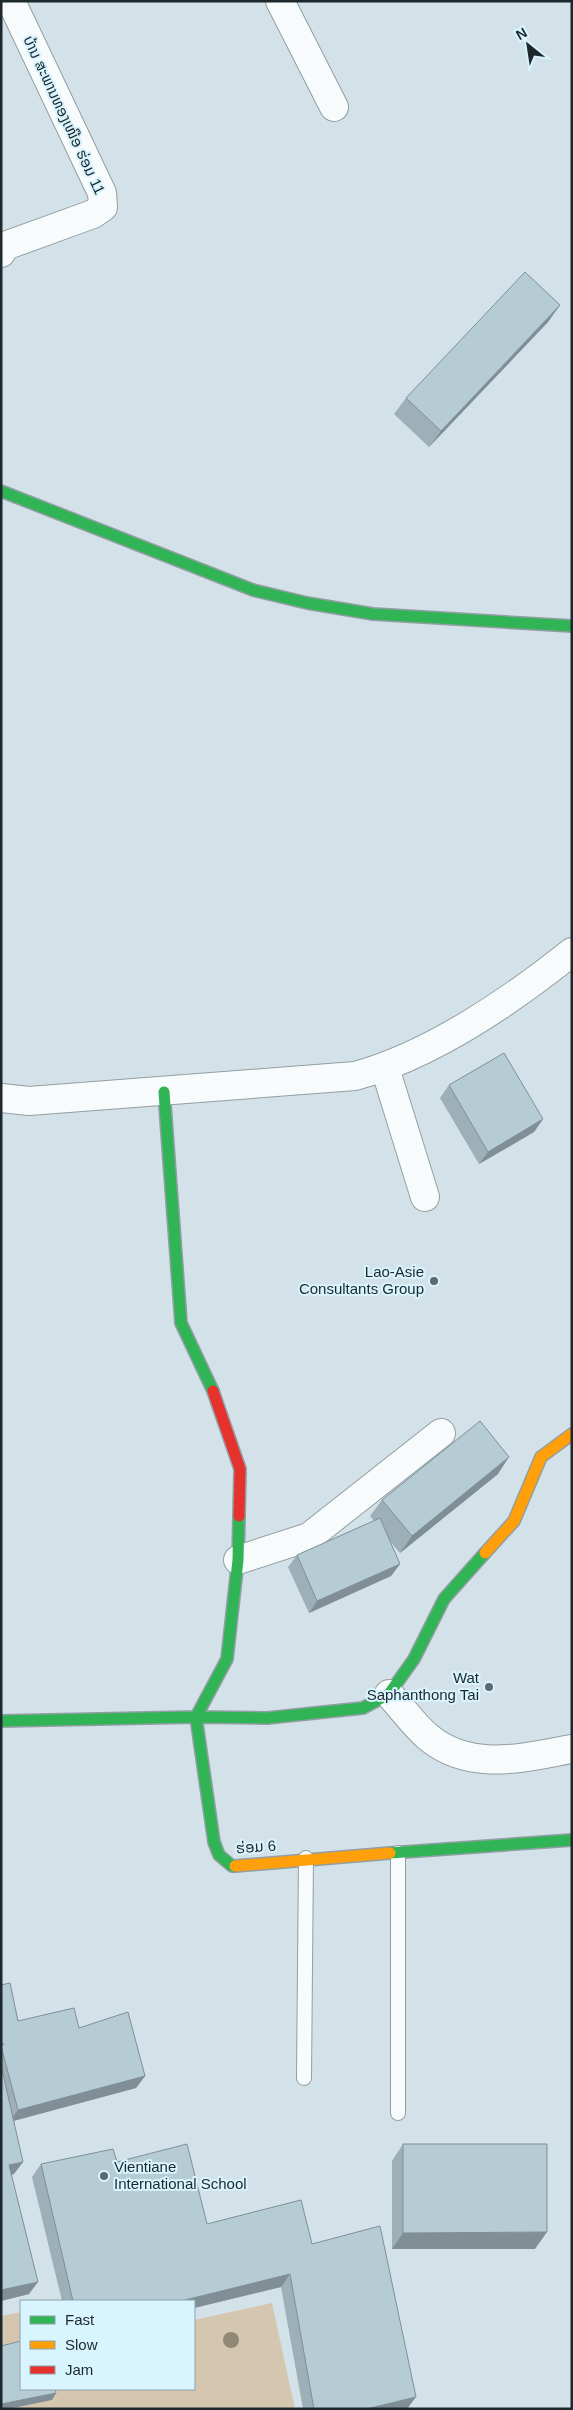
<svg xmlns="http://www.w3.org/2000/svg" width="573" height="2410" font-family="Arial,'Noto Sans Lao',sans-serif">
  <rect width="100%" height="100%" fill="#d3e2e9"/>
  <path fill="#d5c6af" d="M272 2303 295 2409H1V2316L21 2312V2389H194V2320Z"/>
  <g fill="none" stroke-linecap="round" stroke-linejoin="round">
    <defs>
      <path id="lane" d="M398 1853V2113
        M304 2078 306 1858"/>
      <path id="street" d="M280 1 334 107
        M1 253 5 246 93 214 103 207 102 193 11 1
        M385 1068 425 1197
        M1 1098 29 1101 355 1076C430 1056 512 1000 572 952
        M238 1560 309 1537 441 1433
        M389 1694C402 1708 414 1725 428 1737 470 1772 522 1758 571 1749"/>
      <path id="fast" d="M1 491 253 590 307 603 373 614 572 626
        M164 1092 181 1323 213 1391
        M239 1516 238 1560 227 1659 196 1717 267 1718 363 1708 389 1694 414 1659 444 1599 485 1553
        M1 1721 196 1717 214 1842 219 1855 232 1866H235
        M390 1853 572 1840"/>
      <path id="slow" d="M485 1553 514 1521 541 1457 572 1434
        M235 1866 390 1853"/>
      <path id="jam" d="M213 1391 240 1469 239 1516"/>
    </defs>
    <use href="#lane" stroke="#929ea3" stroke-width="16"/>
    <use href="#street" stroke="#929ea3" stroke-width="30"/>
    <use href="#fast" stroke="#929ea3" stroke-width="14"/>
    <use href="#slow" stroke="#929ea3" stroke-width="14"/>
    <use href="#jam" stroke="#929ea3" stroke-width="14"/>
    <use href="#lane" stroke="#f8fbfc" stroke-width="14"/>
    <use href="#street" stroke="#f8fbfc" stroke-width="28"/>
    <use href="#fast" stroke="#30b455" stroke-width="11"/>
    <use href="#slow" stroke="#ff9f0a" stroke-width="11"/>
    <use href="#jam" stroke="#e5322d" stroke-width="11"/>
  </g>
  <circle fill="#908774" cx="231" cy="2340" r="8"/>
  <path fill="#9dafb7" d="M560 305 548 322 429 447 394 414 406 398Z
    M449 1085 543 1119 534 1132 479 1164 440 1098Z
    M498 1474 400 1553 389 1540 400 1564 391 1576 309 1613 288 1567 297 1555 374 1521 370 1516 382 1500Z
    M1 1985 18 2021 79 2028 145 2076 136 2088 14 2121V2174L11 2175 29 2294 1 2301Z
    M403 2144 535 2249H392V2161Z
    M117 2162 207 2224 312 2244 407 2409H303L281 2287 194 2308V2301H62L32 2177 41 2164Z"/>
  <path fill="#7f8f95" d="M560 305 548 322 429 447 441 431Z
    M543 1119 534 1132 479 1164 488 1152Z
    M509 1457 498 1474 400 1553 412 1536Z
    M400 1564 391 1576 309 1613 317 1601Z
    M145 2076 136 2088 9 2122 18 2110Z
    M23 2162 14 2174 1 2177 9 2165Z
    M547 2232 535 2249H392L403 2233Z
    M290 2274 281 2287 194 2308V2301H181Z
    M38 2282 29 2294 1 2301V2290Z
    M56 2393 52 2400 8 2409H1V2404Z
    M416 2397 407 2409H366Z"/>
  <path fill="#b6ccd5" stroke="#7f8f95" d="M525 272 560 305 441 431 406 398Z
    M504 1053 543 1119 488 1152 449 1085Z
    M480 1421 509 1457 412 1536 382 1500Z
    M380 1518 400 1564 317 1601 297 1555Z
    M10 1983 18 2021 74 2008 79 2028 128 2012 145 2076 18 2110 1 2046 4 2044 1 2045V1985Z
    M1 2065 23 2162 9 2165 38 2282 1 2290Z
    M187 2144 207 2224 301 2200 312 2244 380 2226 416 2397 366 2409H314L290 2274 181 2301H73L41 2164 113 2149 117 2162Z
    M403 2144H547V2232L403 2233Z
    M21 2341V2389H55L56 2393 1 2404V2346Z"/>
  <g fill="#5d696e" stroke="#d8f4ff" stroke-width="2">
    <circle cx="434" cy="1281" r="5"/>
    <circle cx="489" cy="1687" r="5"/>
    <circle cx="104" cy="2176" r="5"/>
  </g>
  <g text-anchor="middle" stroke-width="4" stroke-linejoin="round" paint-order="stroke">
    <g font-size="15" fill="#1d282c" stroke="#d8f4ff">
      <text transform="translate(64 115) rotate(65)" y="5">ບ້ານ ສະພານທອງເໜືອ ຮ່ອມ 11</text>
      <text transform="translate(256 1847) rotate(-4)" y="5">ຮ່ອມ 6</text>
    </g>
    <g font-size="15" fill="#1d282c" stroke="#d8f4ff" text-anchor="end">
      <text x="424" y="1277">Lao-Asie<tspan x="424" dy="17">Consultants Group</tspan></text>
      <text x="479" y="1683">Wat<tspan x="479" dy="17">Saphanthong Tai</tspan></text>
      <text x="114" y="2172" text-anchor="start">Vientiane<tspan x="114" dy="17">International School</tspan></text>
    </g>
  </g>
  <rect width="573" height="2410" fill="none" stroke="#1d282c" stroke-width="5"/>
  <rect x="20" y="2300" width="175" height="90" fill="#d8f4ff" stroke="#8da2ab"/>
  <rect x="30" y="2316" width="25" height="8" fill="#30b455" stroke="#8da2ab"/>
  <text x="65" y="2325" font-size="15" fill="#1d282c">Fast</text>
  <rect x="30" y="2341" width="25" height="8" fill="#ff9f0a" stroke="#8da2ab"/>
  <text x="65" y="2350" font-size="15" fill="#1d282c">Slow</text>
  <rect x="30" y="2366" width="25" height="8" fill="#e5322d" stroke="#8da2ab"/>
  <text x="65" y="2375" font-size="15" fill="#1d282c">Jam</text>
  <g transform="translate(528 45) rotate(330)" stroke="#d8f4ff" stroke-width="4" paint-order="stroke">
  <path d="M0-4L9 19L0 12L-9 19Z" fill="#1d282c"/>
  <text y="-8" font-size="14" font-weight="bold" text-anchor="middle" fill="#1d282c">N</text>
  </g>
</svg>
